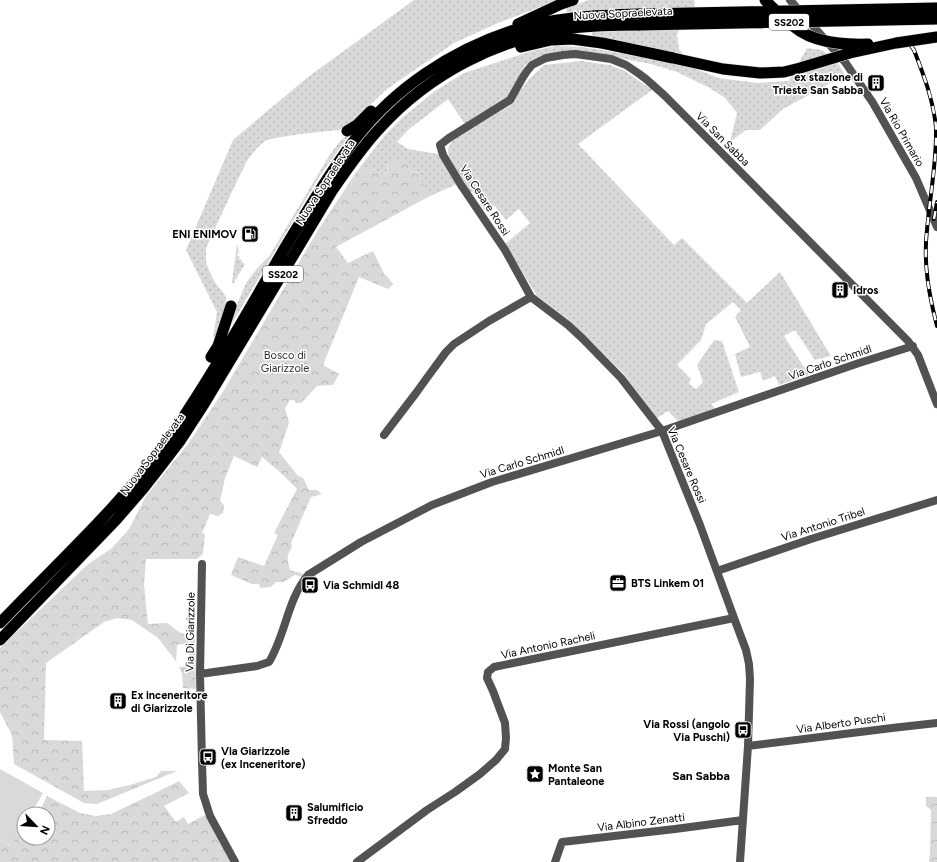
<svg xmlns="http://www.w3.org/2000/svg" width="937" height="862" font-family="Figtree,sans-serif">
  <defs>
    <pattern id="grass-dots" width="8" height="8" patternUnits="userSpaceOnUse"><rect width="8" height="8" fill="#d9d9d9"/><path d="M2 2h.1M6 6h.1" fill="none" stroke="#b8b8b8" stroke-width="1.8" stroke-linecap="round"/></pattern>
    <pattern id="forest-crowns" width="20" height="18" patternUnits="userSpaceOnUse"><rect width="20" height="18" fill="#d9d9d9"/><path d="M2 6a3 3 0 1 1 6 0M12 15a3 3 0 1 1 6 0" fill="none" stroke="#b8b8b8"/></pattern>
  </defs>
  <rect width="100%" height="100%" fill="#fff"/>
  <path fill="url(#grass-dots)" d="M414 0H558L498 23 454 43 387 89 348 126 338 130 301 134 275 138 265 141 257 148 248 159 237 181 206 248V262L210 273 216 284 222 291 226 297 227 310 222 330 213 338 217 312 186 250 233 140 308 77Z
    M589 0H694L695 3 690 18 679 29 677 35 679 49 694 68 718 78 758 83 789 81 807 48 822 50 838 63 845 75 783 109 760 130H746L730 142 737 113 725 98 710 88 677 72 651 64 595 53 561 51 542 56 525 65 508 97 465 124 448 99 408 130 397 142 408 149 438 154 457 184 428 197 417 172 387 163C389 169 387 171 383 175 372 168 369 168 357 171L385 135 402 118 435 91 464 73 532 51 556 46 582 47 614 52 673 63 592 38V32L640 30 569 14 566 11 567 8Z
    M581 61 610 65 625 71 652 90 578 144 674 245 682 238 747 303 780 272 831 356 815 360 795 330 784 336 809 375 779 385 775 376 763 381 760 372 741 377 735 354 750 347 735 317 741 310 733 302 706 324 701 340 677 365 691 379 689 384 696 389 703 382 697 365 714 340 722 341 739 392 711 404 717 410 678 421 668 411 657 418 624 374 568 319 537 296 505 244 530 223 519 209 506 220 494 205 485 211 480 204 487 198 477 189 470 193 449 159 448 149 452 141 509 106 529 79 544 65Z
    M346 136 348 137 321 174 231 325 228 326 246 283 255 271 270 255 329 156 341 140Z
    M237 244 239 251 237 255 240 257 239 259 242 260V262L245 264 233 284 232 282Z"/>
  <path fill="url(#forest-crowns)" d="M389 159C399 158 412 165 417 173 422 180 425 189 428 197L336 247 348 263 373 251 382 269 384 274 387 276 393 284 388 289 359 277 323 365 339 374 333 385 317 386 304 400 300 403H296L294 400H290L285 408 289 423 279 452 298 476 303 478 309 490H317L322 494 311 497 291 543 292 547C286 557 287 558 290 570L304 574 302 577 295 575 283 582H276L271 587 260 588 259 584H252L231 575 238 557 264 566 278 535 274 533 297 489 281 473 262 457 257 467 234 456 225 478 220 501 224 505 223 513 218 516 210 514 202 533 205 534 203 554 197 559H146L144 585 148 624 167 623 179 632 195 639 196 689 183 688 182 673 179 667 190 666 189 643 177 645 176 661 158 638 132 620 117 618 104 622 46 663 44 740 82 741 84 791 108 790 130 785 156 777 161 771H177L97 804 84 803 14 764 12 735 0 712V648L87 565 112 548 129 529 146 496 188 444 224 390 318 230 357 171C369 168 372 168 383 175 387 171 390 169 387 163Z
    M179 781 189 793 164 806 176 822 184 817 188 824 205 815 231 862H0V840L9 845 11 843H12L23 825 24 826V838H48V814H38L47 796 80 813 96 816 111 814 155 793Z
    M937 797V862H929L930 852 931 810 926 806V797Z"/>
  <path fill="#d9d9d9" d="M0 769 43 793 31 814H24V823L12 843H11L10 845 0 840Z"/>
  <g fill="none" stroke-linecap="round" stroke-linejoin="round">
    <defs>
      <path id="trunk" d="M518 24 561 4 573 0
        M521 47 551 40 572 39 602 43 673 58
        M347 131 357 125 371 111
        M211 357 218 346 231 306
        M0 623C59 561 123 504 172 434 212 375 247 313 283 251 306 213 329 173 356 138 395 88 451 51 511 31 553 17 596 15 640 14
        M0 640 116 520 142 490 160 467 180 441 204 404 332 191C347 169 362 147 380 128 430 73 499 38 573 28 596 25 618 25 640 25"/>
    </defs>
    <use href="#trunk" stroke="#dbdbdb" stroke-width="12"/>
    <path stroke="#525252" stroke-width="8" d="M790 0 845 62 873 103 916 178 937 227
      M384 435 416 393 429 375 446 352 454 344 489 321 531 297
      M202 564 200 674 202 762 203 794 210 816 235 862
      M717 571 811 539 937 500
      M200 674 257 666 269 662C285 636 288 598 308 575L361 542 432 505 492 482 662 431 859 363 913 346
      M748 746 892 728 937 723
      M357 862 427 810 455 792 480 774 496 760 505 749 506 738 505 723 493 691 487 678 488 672 494 667 734 618
      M555 862 562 842 675 829 743 820
      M740 862 748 746 750 679 749 664 746 650 734 618 700 525 662 431 621 378 582 338 568 325 531 297 505 250 461 185 443 155 440 145 449 138 510 100 523 77 527 71 532 65 546 58 563 55 575 54 590 56 611 59 626 65 638 73 646 79 664 95 697 128 908 341 918 355 937 404"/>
    <use href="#trunk" stroke="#000" stroke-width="11"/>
    <defs>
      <path id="rail" d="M911 46 914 50C924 76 933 99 936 127 937 161 930 195 927 230 923 263 929 295 937 326
        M934 219 937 202"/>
    </defs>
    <use href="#rail" stroke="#000" stroke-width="4"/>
    <use href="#rail" stroke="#fff" stroke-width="2.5" stroke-dasharray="8" stroke-linecap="butt"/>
    <defs>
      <path id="trunk-bridge" d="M765 0C774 9 783 18 793 26 813 43 842 45 868 44
        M640 14 937 8
        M640 25 937 19
        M673 58 723 69 760 73 784 72 800 68 850 53 896 43 937 37"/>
    </defs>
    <use href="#trunk-bridge" stroke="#dbdbdb" stroke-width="12" stroke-linecap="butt"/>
    <use href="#trunk-bridge" stroke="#000" stroke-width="11"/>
  </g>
  <defs>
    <symbol id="building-square" viewBox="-11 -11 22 22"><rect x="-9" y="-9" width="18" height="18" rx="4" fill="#000" stroke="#fff"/><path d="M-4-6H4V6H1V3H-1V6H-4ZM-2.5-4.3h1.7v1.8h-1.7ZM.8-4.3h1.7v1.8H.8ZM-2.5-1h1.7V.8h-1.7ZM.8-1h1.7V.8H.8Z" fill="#fff"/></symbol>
    <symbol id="fuel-square" viewBox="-11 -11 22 22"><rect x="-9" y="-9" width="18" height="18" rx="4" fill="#000" stroke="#fff"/><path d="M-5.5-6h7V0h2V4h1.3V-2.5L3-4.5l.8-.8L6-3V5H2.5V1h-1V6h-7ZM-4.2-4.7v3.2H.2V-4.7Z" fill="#fff"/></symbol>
    <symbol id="office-square" viewBox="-11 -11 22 22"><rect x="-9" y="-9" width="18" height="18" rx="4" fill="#000" stroke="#fff"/><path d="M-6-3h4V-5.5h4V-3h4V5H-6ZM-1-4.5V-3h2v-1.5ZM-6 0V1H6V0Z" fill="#fff"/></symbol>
    <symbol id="bus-square" viewBox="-11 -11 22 22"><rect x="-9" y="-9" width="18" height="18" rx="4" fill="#000" stroke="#fff"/><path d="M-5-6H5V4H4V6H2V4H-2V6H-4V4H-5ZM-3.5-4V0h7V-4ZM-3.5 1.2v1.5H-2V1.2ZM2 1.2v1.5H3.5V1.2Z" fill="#fff"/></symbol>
    <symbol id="sight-square" viewBox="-11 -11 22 22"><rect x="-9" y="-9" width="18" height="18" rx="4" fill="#000" stroke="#fff"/><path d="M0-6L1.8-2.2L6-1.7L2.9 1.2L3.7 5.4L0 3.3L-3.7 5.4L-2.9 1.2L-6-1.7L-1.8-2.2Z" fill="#fff"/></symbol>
  </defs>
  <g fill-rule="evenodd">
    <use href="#building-square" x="866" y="73" width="20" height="20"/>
    <use href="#fuel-square" x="240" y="224" width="20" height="20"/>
    <use href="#building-square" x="830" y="280" width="20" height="20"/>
    <use href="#office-square" x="608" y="573" width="20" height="20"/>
    <use href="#bus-square" x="300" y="575" width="20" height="20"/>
    <use href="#building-square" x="108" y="691" width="20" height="20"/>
    <use href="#bus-square" x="733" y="720" width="20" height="20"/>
    <use href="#bus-square" x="198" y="747" width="20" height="20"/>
    <use href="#sight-square" x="525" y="764" width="20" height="20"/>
    <use href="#building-square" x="284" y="803" width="20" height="20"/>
  </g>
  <g text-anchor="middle" stroke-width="3" stroke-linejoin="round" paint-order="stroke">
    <g fill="#fff" stroke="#4c4c4c" stroke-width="1">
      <rect x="769" y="14" width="40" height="16" rx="3"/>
      <rect x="263" y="266" width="40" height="16" rx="3"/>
    </g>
    <g font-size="10" font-weight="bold" fill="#000">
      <text x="789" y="26">SS202</text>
      <text x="283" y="278">SS202</text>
    </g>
    <g font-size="11" fill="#000" stroke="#fff">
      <text transform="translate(623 13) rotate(-3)" y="4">Nuova Sopraelevata</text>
      <text transform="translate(902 132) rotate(60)" y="4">Via Rio Primario</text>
      <text transform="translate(723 139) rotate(45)" y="4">Via San Sabba</text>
      <text transform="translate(325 182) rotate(-57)" y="4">Nuova Sopraelevata</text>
      <text transform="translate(485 200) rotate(57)" y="4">Via Cesare Rossi</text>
      <text transform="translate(830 362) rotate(-19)" y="4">Via Carlo Schmidl</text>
      <text transform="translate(152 454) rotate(-53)" y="4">Nuova Sopraelevata</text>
      <text transform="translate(522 462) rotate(-17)" y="4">Via Carlo Schmidl</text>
      <text transform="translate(687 465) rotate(67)" y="4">Via Cesare Rossi</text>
      <text transform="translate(823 524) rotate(-18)" y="4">Via Antonio Tribel</text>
      <text transform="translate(190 632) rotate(-89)" y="4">Via Di Giarizzole</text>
      <text transform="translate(548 645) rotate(-12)" y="4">Via Antonio Racheli</text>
      <text transform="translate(841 723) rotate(-8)" y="4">Via Alberto Puschi</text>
      <text transform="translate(641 822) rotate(-7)" y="4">Via Albino Zenatti</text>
    </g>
    <g font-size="11" font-weight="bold" fill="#000" stroke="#fff" text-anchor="start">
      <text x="863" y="81" text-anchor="end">ex stazione di<tspan x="863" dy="13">Trieste San Sabba</tspan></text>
      <text x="237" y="238" text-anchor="end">ENI ENIMOV</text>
      <text x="853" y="294">Idros</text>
      <text x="631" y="587">BTS Linkem 01</text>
      <text x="323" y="589">Via Schmidl 48</text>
      <text x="131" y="699">Ex inceneritore<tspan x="131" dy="13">di Giarizzole</tspan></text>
      <text x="730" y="728" text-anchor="end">Via Rossi (angolo<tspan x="730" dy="13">Via Puschi)</tspan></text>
      <text x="221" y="755">Via Giarizzole<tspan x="221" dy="13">(ex Inceneritore)</tspan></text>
      <text x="548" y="772">Monte San<tspan x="548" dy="13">Pantaleone</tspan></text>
      <text x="307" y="811">Salumificio<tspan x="307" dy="13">Sfreddo</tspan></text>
    </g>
    <g font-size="11" fill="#303030" stroke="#fff">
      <text x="285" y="359">Bosco di<tspan x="285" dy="13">Giarizzole</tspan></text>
    </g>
    <g font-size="12" font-weight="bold" fill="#000" stroke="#fff">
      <text x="701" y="780">San Sabba</text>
    </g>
  </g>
  <g transform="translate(36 826) rotate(115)"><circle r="19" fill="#ffffff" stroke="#999999"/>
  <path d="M0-3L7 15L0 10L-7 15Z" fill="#000000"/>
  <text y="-6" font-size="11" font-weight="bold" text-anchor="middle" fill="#000000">N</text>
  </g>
</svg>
